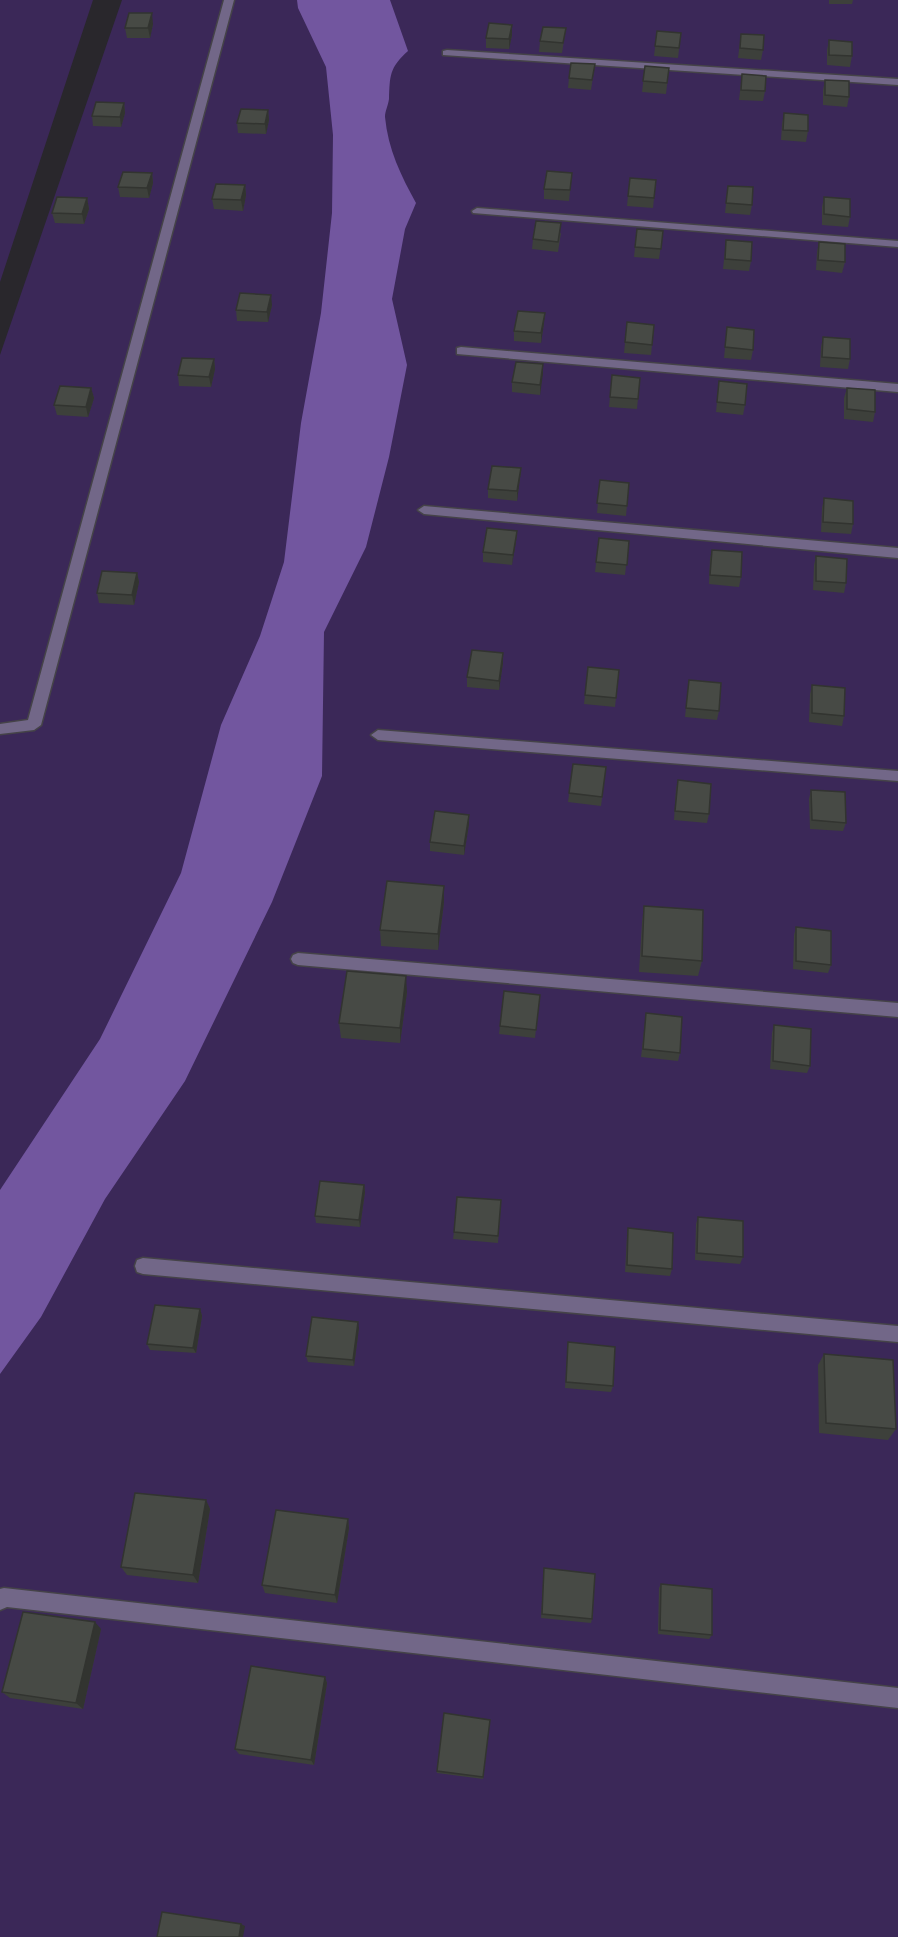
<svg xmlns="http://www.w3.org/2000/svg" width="898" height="1937" font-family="'Nunito Sans',sans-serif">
  <rect width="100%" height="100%" fill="#29272c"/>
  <path fill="#3b2858" d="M0 0H93L0 282Z
    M122 0H898V1937H0V355Z"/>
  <path fill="#72569f" d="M297 0H390L408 51C389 68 390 76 389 99 388 106 385 111 385 117 388 149 401 176 416 203L405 229 392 299 407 365 389 457 366 547 324 632 322 776 272 902 185 1081 105 1199 41 1317 0 1374V1190L100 1039 181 873 221 725 260 636 284 562 301 423 321 313 332 213 333 135 326 67 298 8Z"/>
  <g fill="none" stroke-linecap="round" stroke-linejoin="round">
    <defs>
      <path id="service" d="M224 0H234L41 725 34 730 0 734V724L28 720Z
        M447 50 898 79V85L443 55V51Z
        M477 208 898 241V247L473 213 472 211Z
        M461 347 898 384V392L457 354V348Z
        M424 506 898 548V558L424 514 418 510Z
        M378 730 898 771V781L378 740 371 735Z
        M298 953 898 1003V1017L298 965 293 963 291 959 293 955Z
        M143 1258 898 1326V1342L143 1274 137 1272 135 1266 137 1260Z
        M4 1588 898 1688V1708L7 1607 0 1610V1589Z"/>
    </defs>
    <use href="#service" stroke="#454348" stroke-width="3"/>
    <use href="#service" fill="#726788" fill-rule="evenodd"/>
  </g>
  <path fill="#3d403b" d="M829 0H853L852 4H829Z
    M153 24 150 38H127L125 28Z
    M566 28 562 53 539 52 540 41Z
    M657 31 681 33 678 58 654 56Z
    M741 34 763 50 761 60 738 58Z
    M512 35 509 49 486 48V38Z
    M829 40 852 56 850 67 827 65V50Z
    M595 64 591 90 568 88 569 78Z
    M645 66 669 68 666 94 642 92Z
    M742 74 765 91 763 101 739 100Z
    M825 80 849 97 847 107 823 105V90Z
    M124 103 125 113 121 127 93 126 92 116Z
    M268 110 269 120 266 134 238 133 237 123Z
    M784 113 808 131 806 142 781 140 782 124Z
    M152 173 153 183 149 198 120 197 118 187Z
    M572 173 569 201 544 199V189Z
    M656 180 653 208 627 206 628 196Z
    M245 185 246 195 243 211 214 209 212 199Z
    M728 186 752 205 750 215 725 213Z
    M824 197 850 217 848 227 822 225V207Z
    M87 198 89 209 84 224 55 223 52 213Z
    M637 229 663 231 659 259 634 257Z
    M561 233 558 252 532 249 533 239Z
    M726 240 751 261 749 271 723 269Z
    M819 242 845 262 842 273 816 270 817 252Z
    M272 305 268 322 237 321 236 310Z
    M627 322 654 325 651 355 624 353Z
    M544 323 541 343 514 341V331Z
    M727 327 753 350 751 360 724 358Z
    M823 337 850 359 848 369 820 367 821 347Z
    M214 359 215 369 211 387 179 386 178 375Z
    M543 364 540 395 512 392V382Z
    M612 375 640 378 637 409 609 407Z
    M719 381 745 405 743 415 716 412Z
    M91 388 94 398 88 417 57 415 54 405Z
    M847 388 875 412 873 422 844 419V398Z
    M521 468 520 478 517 501 488 498V489Z
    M600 480 629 483 626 516 597 513Z
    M824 498 853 524 851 534 821 532 822 508Z
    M517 531 516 541 512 565 483 562V552Z
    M599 538 629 541 625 575 595 572Z
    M712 550 741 577 739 587 709 584 710 559Z
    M816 556 846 583 844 593 813 590 814 565Z
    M137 573 139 582 134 605 99 603 97 593Z
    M503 663 499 690 467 687V677Z
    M588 667 619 670 615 707 584 704Z
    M689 680 719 711 717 720 685 717Z
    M812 685 844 716 842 726 809 722 810 694Z
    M573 764 606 767 601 806 568 802Z
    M678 780 709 814 707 823 674 820 676 789Z
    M811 790 846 823 843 831 810 829 809 799Z
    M469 815V824L464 855 430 851V842Z
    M444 902 438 950 381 946 380 930Z
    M644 906 702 961 698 976 639 972 642 922Z
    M796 927 831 965 828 973 793 969 794 935Z
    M407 992 400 1043 341 1038 339 1023Z
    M540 995 535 1038 499 1034 500 1026Z
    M646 1013 680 1053 678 1061 641 1057Z
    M774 1025 810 1066 807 1073 770 1069 772 1033Z
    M364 1185 365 1192 360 1227 316 1223 315 1216Z
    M501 1200 498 1243 453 1239 454 1232Z
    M698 1217 743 1257 740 1264 695 1260 696 1224Z
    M628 1228 672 1269 670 1276 625 1272 627 1235Z
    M200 1309 202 1316 196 1353 150 1350 147 1344Z
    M359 1328 354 1366 308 1362 306 1356Z
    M568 1342 613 1386 611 1392 565 1388Z
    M824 1354 896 1429 888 1440 819 1433 818 1365Z
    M206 1500 210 1509 198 1583 127 1575 121 1567Z
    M348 1519 349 1528 337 1603 265 1593 262 1585Z
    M544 1568 592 1619 591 1623 541 1618Z
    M661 1584 712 1635 709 1639 658 1634 659 1588Z
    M101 1629 83 1709 10 1698 2 1692Z
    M325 1677 327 1683 314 1765 239 1754 235 1749Z
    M490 1720 483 1779 437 1773V1771Z"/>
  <path fill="#323430" d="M152 13 153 24 150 38 148 28Z
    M512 25V35L509 49V39Z
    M124 103 125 113 121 127 120 117Z
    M268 110 269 120 266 134 265 124Z
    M152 173 153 183 149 198 147 188Z
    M245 185 246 195 243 211 241 200Z
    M87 198 89 209 84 224 82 214Z
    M271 295 272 305 268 322 267 312Z
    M545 313 544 323 541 343V333Z
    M214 359 215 369 211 387 209 377Z
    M543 364V374L540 395V385Z
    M91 388 94 398 88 417 86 407Z
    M521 468 520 478 517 501V491Z
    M517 531 516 541 512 565 513 555Z
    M137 573 139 582 134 605 132 595Z
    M503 653V663L499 690V681Z
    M469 815V824L464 855V846Z
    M444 886V902L438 950V934Z
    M406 976 407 992 400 1043V1028Z
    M364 1185 365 1192 360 1227 359 1220Z
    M200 1309 202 1316 196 1353 193 1348Z
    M358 1322 359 1328 354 1366 353 1360Z
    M206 1500 210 1509 198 1583 193 1575Z
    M348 1519 349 1528 337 1603 335 1595Z
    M95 1622 101 1629 83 1709 76 1703Z
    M325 1677 327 1683 314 1765 311 1760Z
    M241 1924 245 1926 243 1937H239Z"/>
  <path fill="#474a45" stroke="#323430" stroke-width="1.5" d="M129 13H152L148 28H125Z
    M489 23 512 25 509 39 486 38Z
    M543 27 566 28 563 43 540 41Z
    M657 31 681 33 679 48 655 46Z
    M741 34 764 35 763 50 740 48Z
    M829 40 852 42V56L829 55Z
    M571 63 595 64 592 80 569 78Z
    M645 66 669 68 667 83 643 81Z
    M742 74 766 76 765 91 741 90Z
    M825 80 849 81V97L825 95Z
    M96 102 124 103 120 117 92 116Z
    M241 109 268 110 265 124 237 123Z
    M784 113 808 115V131L783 130Z
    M547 171 572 173 570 190 544 189Z
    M123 172 152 173 147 188 118 187Z
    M630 178 656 180 654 198 628 196Z
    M216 184 245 185 241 200 212 199Z
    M728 186 753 187 752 205 726 203Z
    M57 197 87 198 82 214 52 213Z
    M824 197 850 199V217L824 214Z
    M536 221 561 223 558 242 533 239Z
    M637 229 663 231 661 249 635 247Z
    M726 240 752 242 751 261 725 259Z
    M819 242 845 244V262L818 260Z
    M240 293 271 295 267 312 236 310Z
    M518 311 545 313 541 333 514 331Z
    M627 322 654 325 652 345 625 342Z
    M727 327 754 330 753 350 725 347Z
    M823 337 850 339V359L822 357Z
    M182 358 214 359 209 377 178 375Z
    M516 362 543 364 540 385 512 382Z
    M612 375 640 378 638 399 610 397Z
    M719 381 747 384 745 405 717 402Z
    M60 386 91 388 86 407 54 405Z
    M847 388 875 390V412L847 409Z
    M492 466 521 468 517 491 488 489Z
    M600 480 629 483 627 506 597 503Z
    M824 498 853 501V524L823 522Z
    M487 528 517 531 513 555 483 552Z
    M599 538 629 541 627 565 596 562Z
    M712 550 742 552 741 577 710 575Z
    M816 556 847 559 846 583 816 581Z
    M102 571 137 573 132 595 97 593Z
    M472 650 503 653 499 681 467 677Z
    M588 667 619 670 616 698 585 695Z
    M689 680 721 683 719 711 686 708Z
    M812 685 845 688 844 716 812 713Z
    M573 764 606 767 602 797 569 793Z
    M678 780 711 784 709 814 675 811Z
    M811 790 845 792 846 823 812 820Z
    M435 811 469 815 464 846 430 842Z
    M387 881 444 886 438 934 380 930Z
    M644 906 703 910 702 961 642 956Z
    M796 927 831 931V965L796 961Z
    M347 971 406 976 400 1028 339 1023Z
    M504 991 540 995 536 1030 500 1026Z
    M646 1013 682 1017 680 1053 643 1049Z
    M774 1025 811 1029 810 1066 773 1061Z
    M320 1181 364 1185 359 1220 315 1216Z
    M457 1197 501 1200 498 1236 454 1232Z
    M698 1217 743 1221V1257L697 1253Z
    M628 1228 673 1233 672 1269 627 1265Z
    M155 1305 200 1309 193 1348 147 1344Z
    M312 1317 358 1322 353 1360 306 1356Z
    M568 1342 615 1347 613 1386 566 1382Z
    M824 1354 893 1360 896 1429 826 1423Z
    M135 1493 206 1500 193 1575 121 1567Z
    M276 1510 348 1519 335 1595 262 1585Z
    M544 1568 595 1574 592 1619 542 1614Z
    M661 1584 712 1589V1635L660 1630Z
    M23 1612 95 1622 76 1703 2 1692Z
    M251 1666 325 1677 311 1760 235 1749Z
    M444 1713 490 1720 483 1777 437 1771Z
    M162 1912 241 1924 239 1937H157Z"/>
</svg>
